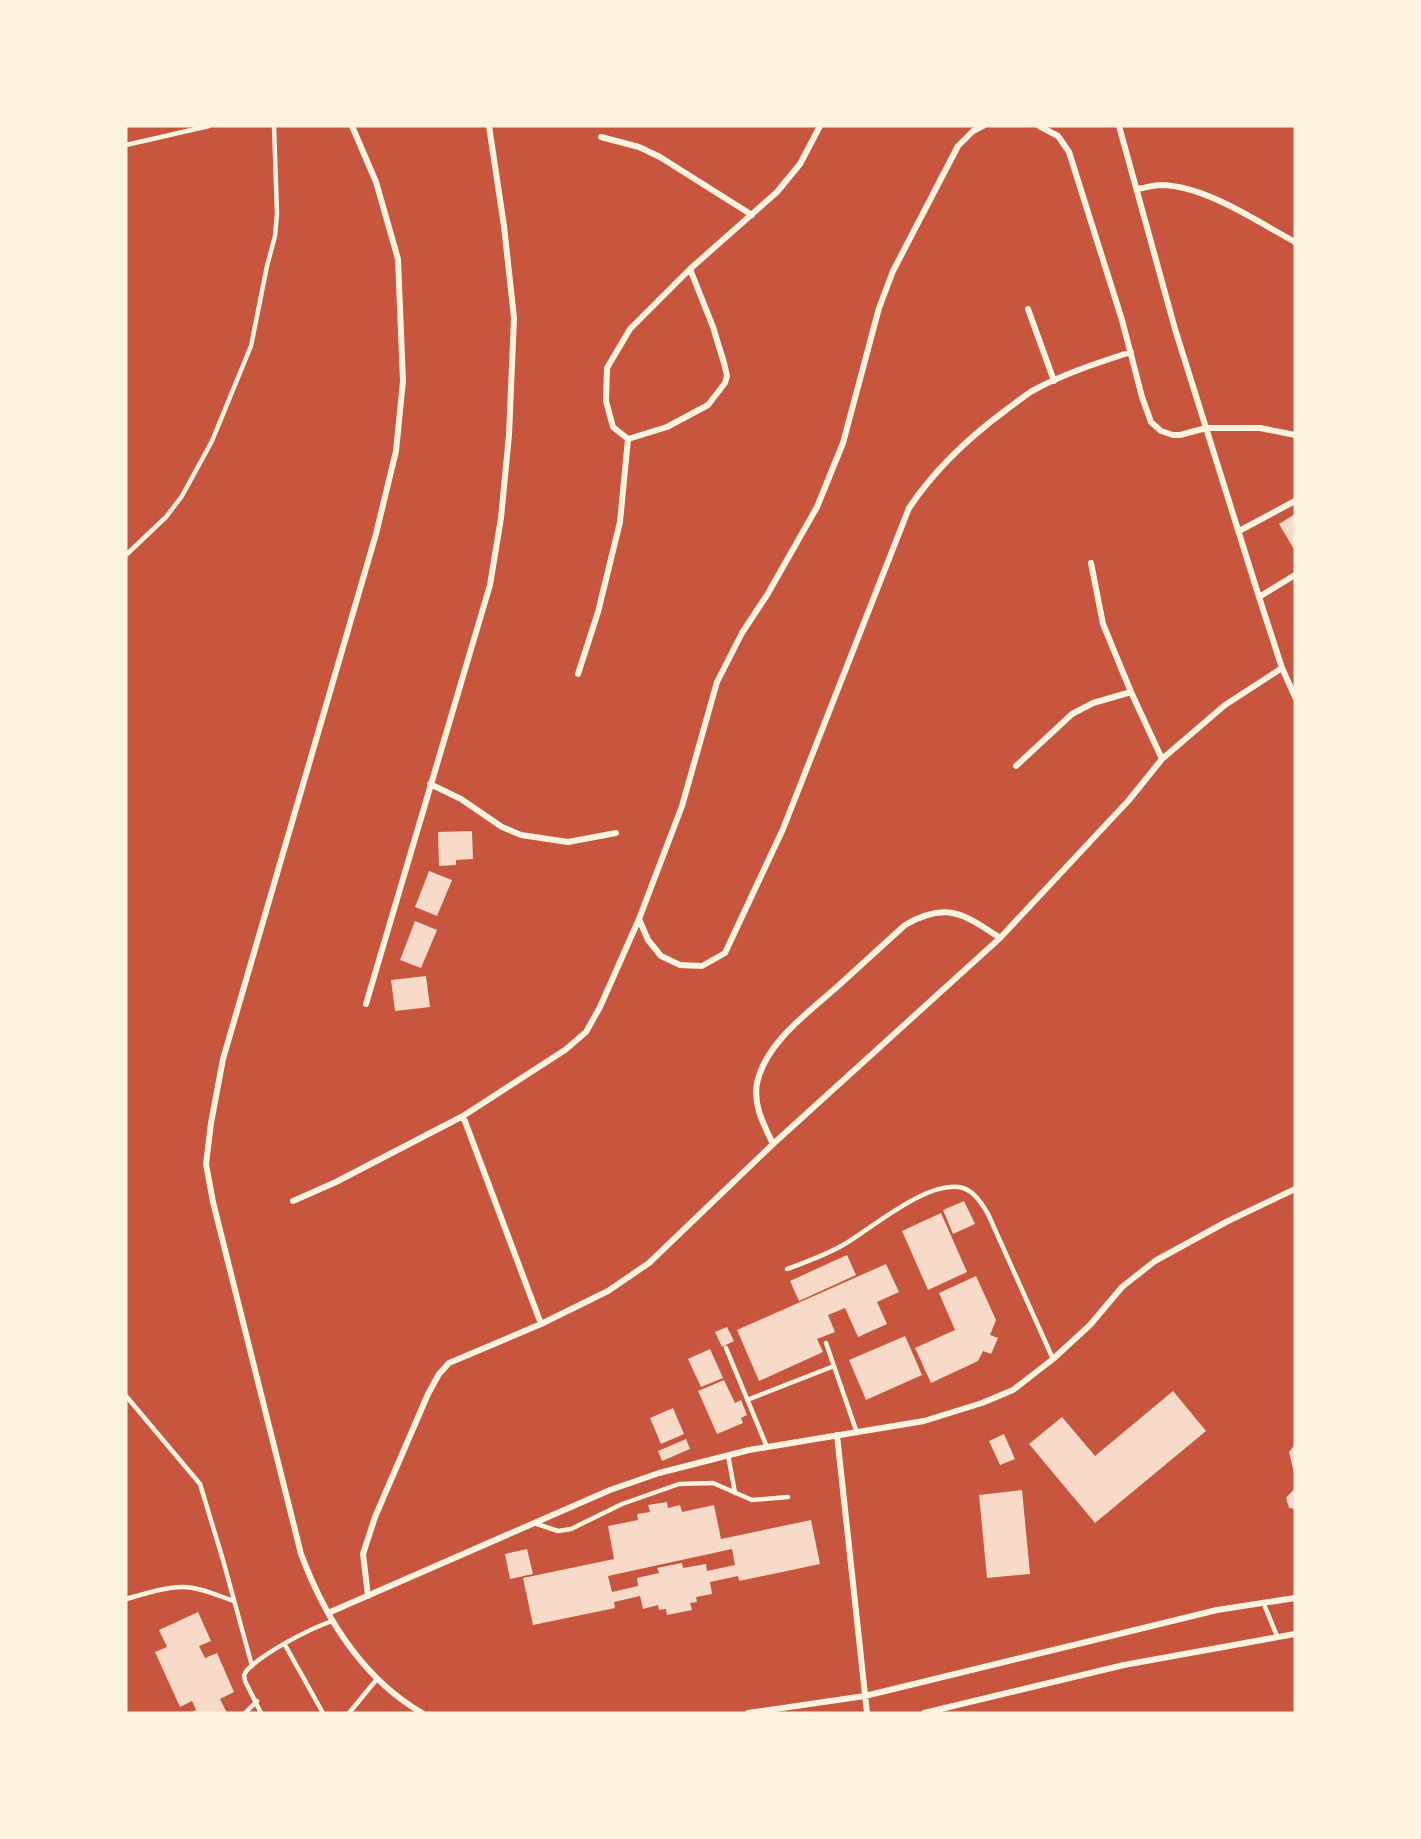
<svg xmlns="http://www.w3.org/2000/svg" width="1421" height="1839" font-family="'Sofia Sans Condensed',sans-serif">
  <rect width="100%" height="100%" fill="#c8553d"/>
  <path fill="#f7dbc8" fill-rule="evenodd" d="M1295 514V551L1279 524Z
    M472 831 473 859 456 860V865L439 866 438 832Z
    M429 871 452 880 437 916 415 907Z
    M415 921 437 930 421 968 400 960Z
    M426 976 430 1007 395 1011 391 980Z
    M964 1201 975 1224 953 1234 943 1210Z
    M941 1213 967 1272 928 1290 902 1231Z
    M847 1255 856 1275 799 1301 790 1281Z
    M886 1264 899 1292 877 1302 887 1324 858 1337 845 1308 828 1315 835 1332 817 1339 823 1352 759 1381 737 1330Z
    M976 1276 996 1320 990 1335 998 1338 991 1354 983 1351 978 1361 931 1383 915 1348 955 1330 939 1293Z
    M727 1327 734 1341 722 1347 715 1332Z
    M905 1336 922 1375 866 1400 849 1360Z
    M710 1349 723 1378 701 1387 688 1359Z
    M724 1380 735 1403 741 1400 747 1415 741 1418 743 1423 717 1434 698 1391Z
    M1173 1391 1206 1431 1095 1523 1029 1444 1062 1417 1095 1456Z
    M673 1408 684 1434 661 1444 650 1418Z
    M1004 1434 1015 1459 1000 1465 989 1441Z
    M686 1439 690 1449 662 1461 658 1451Z
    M1295 1444V1473H1294L1289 1452Z
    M1295 1488V1509L1289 1508 1286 1498Z
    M1022 1490 1030 1574 987 1578 979 1495Z
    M667 1502 668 1508 680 1505 682 1512 714 1505 721 1539 811 1520 820 1564 739 1581 738 1576 710 1582 712 1594 696 1597 697 1602 690 1603 692 1610 667 1615 666 1609 659 1610 658 1605 643 1609 640 1596 614 1602 615 1608 533 1625 523 1578 614 1559 608 1526 638 1520 637 1514 650 1512 648 1505ZM732 1549 735 1565 707 1571 706 1564 683 1568 682 1563 657 1568 659 1573 637 1578 638 1586 612 1592 608 1576Z
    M527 1549 533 1574 510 1579 505 1554Z
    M198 1612 211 1641 199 1646 205 1658 217 1653 234 1692 220 1699 227 1713H189L196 1710 192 1701 180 1707 155 1652 167 1647 159 1630Z"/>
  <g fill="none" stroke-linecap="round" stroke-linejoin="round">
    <path stroke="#fff3e0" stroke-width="4.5" d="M126 145 209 126
      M126 555 166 517 182 496 212 441 251 346 267 266 275 236 277 214 274 126
      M787 1269C806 1262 826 1255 843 1245 871 1229 929 1178 963 1188 975 1192 982 1204 988 1214L1053 1359
      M826 1343 857 1433
      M726 1348 767 1447
      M126 1396 200 1484 223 1560 252 1666
      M747 1400 834 1366
      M728 1455 735 1493
      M534 1523 558 1531 571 1529 622 1504 679 1484 713 1483 752 1500 788 1497
      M126 1599C144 1594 164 1587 183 1587 200 1587 218 1596 234 1601
      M1263 1602 1277 1636
      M285 1645 323 1713
      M245 1713 257 1701
      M261 1713 245 1681 244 1675 247 1670C265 1652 307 1630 332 1621
      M349 1713 377 1679"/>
    <path stroke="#fff3e0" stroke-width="6" d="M352 126 376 182 398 259 403 381 396 451 376 534 223 1059 211 1123 206 1164 213 1202 301 1554C325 1618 362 1678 422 1713
      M1039 126 1058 136 1069 152 1122 320 1142 397 1151 422 1161 431 1173 435H1180L1206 428H1260L1295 435
      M1119 126 1175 329 1259 597 1282 668 1295 697
      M601 137 639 147 660 157 752 215
      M1137 189C1145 188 1153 185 1161 185 1206 186 1256 221 1295 242
      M1028 309 1054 381
      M628 439 613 427 606 401 607 368 630 329 690 269 777 192 800 164 820 126
      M628 439 667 427 708 405 725 383 727 376 724 363 713 327 690 269
      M1239 531 1295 501
      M1091 563 1103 624 1131 692 1162 759
      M1259 597 1295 575
      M578 674 598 612 620 522 628 439
      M1016 766 1072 714 1093 703 1131 692
      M430 784 461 799 502 827 521 835 568 842 616 833
      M639 919 648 940 661 956 680 965 702 966 725 953 783 829 909 508C935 469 968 438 1006 410 1014 404 1023 397 1032 391 1063 374 1097 363 1131 352
      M366 1004 490 585 501 518 509 435 514 318 504 226 489 126
      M463 1116 541 1324
      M773 1144C764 1125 753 1106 757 1083 766 1042 808 1013 838 986 860 966 883 945 905 925 947 901 964 914 1000 938
      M293 1201 336 1182 463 1116 565 1050 586 1032 600 1007 639 919 682 806 717 682 742 633 767 595 817 507 843 443 879 308 893 271 958 146 973 131 983 126
      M837 1435 867 1713
      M368 1596 363 1554 375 1517 428 1394 439 1374 449 1363 541 1324 608 1291 649 1263 773 1144 1000 938 1129 800 1162 759 1225 705 1282 668
      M328 1613 610 1490 659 1473 749 1450 924 1421 982 1403 1013 1390 1053 1359 1090 1325 1122 1287 1155 1261 1226 1222 1295 1189
      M748 1713 865 1696 1217 1610 1295 1598
      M924 1713 1124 1665 1295 1634"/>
  </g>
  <rect width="1421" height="1839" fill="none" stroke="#fff3e0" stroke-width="255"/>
</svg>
